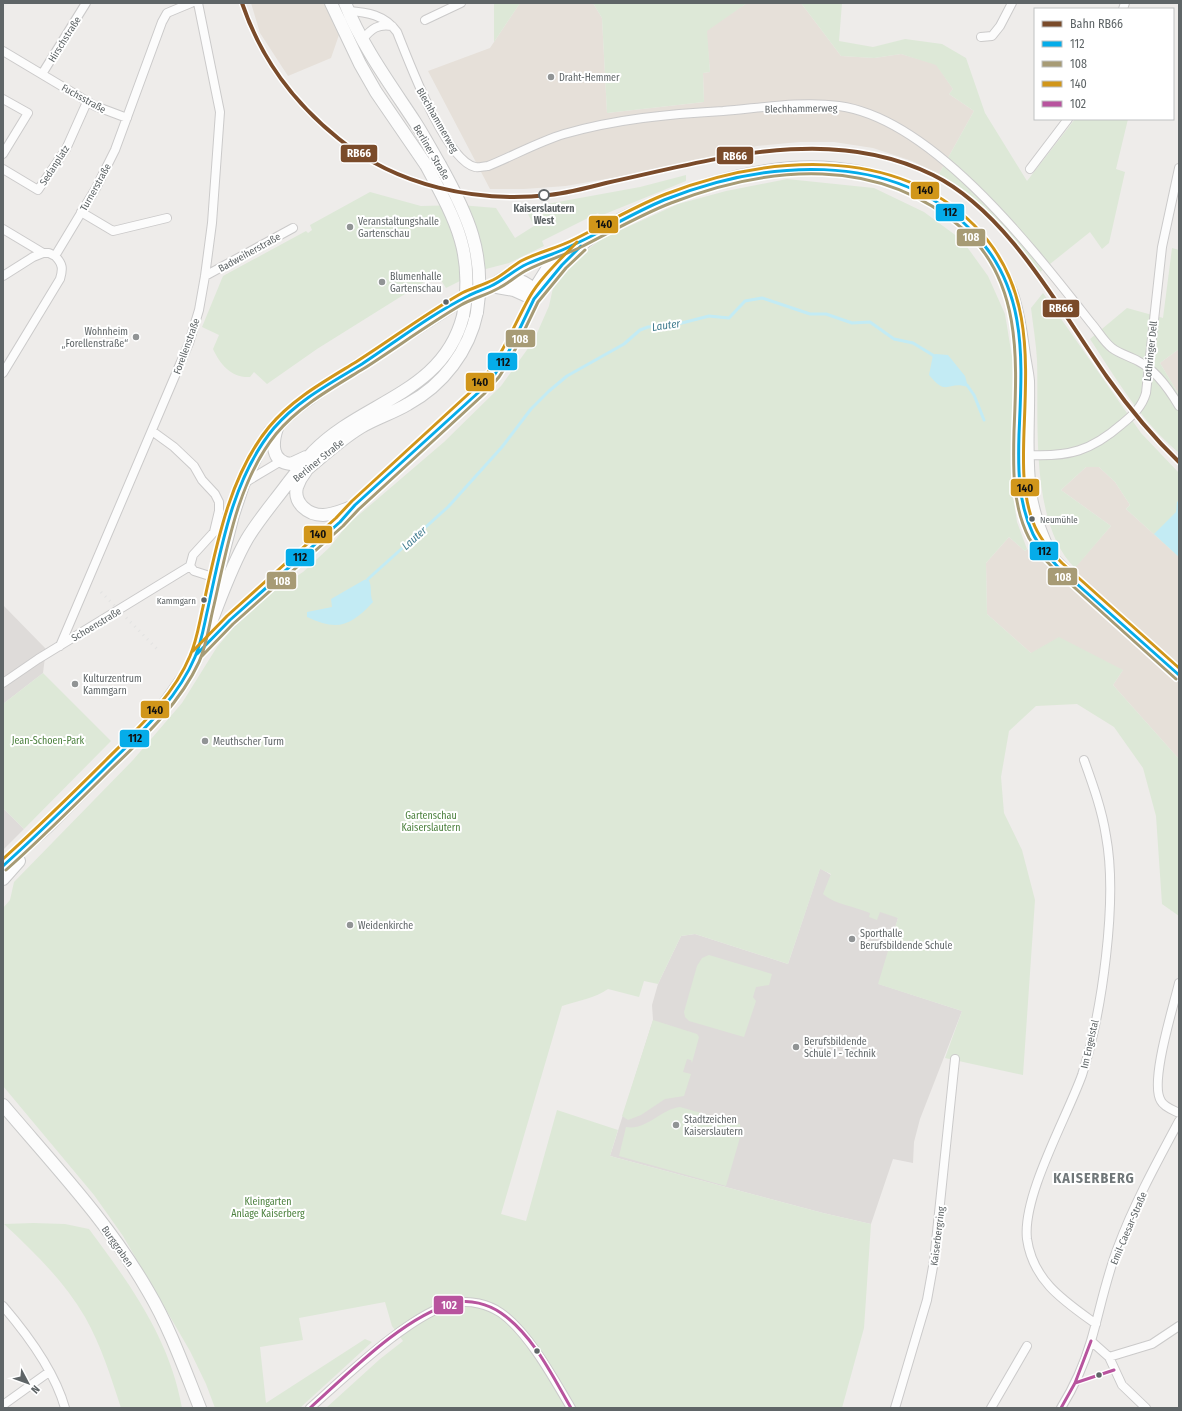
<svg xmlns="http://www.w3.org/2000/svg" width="1182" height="1411" font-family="'Fira Sans Condensed',sans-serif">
  <rect width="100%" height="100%" fill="#eeecea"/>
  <path fill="#e6e0d9" d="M251 3H350L331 58 288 76 260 33Z
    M520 3H593L602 18 607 113 704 102 703 73 710 72 706 30 747 3H801L841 56 874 58 901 54 936 64 953 89 949 94 974 111 939 174 912 161 873 148 834 142H800L757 146 640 173 566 186 524 189H490L428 71 490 48Z
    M1179 349V395L1160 363Z
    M1086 467H1099L1115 482 1130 505 1126 509 1179 557V759L1113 685 1123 670 1031 653 987 614 986 563 1009 537 1025 551 1027 549 1064 580 1111 526 1061 490Z"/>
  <path fill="#dedbd9" d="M3 605 46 649 43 673 3 704Z
    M3 808 24 829 3 850Z
    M820 868 898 918 879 984 962 1011 920 1119 914 1142 913 1163 893 1159 871 1224 823 1213 610 1156 653 1020 652 1005 658 984 681 936 695 934 788 964Z"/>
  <path fill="#dde8d7" d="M494 3H520L494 42Z
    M593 3H747L707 31 710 72 703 73 704 102 607 113 602 18Z
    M801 3H842L839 41 873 47 905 39 942 44 966 58 985 113 1027 181 1075 119H1128L1116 169 1125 172 1109 243 1102 249 1090 232 1040 272C1010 232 981 202 939 174L974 111 949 94 953 89 936 65 901 54 874 58 841 56Z
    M686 175V181L600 216 598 213 542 241 544 246 509 263 482 270 446 288 437 274 317 349 267 384 254 372 250 377C231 378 220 364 213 349L219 335 202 327 223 276 306 231 308 233 312 230 310 225 370 192 421 206 460 205 496 208 515 238 534 226 525 208 640 187Z
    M787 179 874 188 924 212 962 240 988 276 1005 314 1013 363 1011 482 1017 522 1027 549 1025 551 1009 537 986 563 987 614 1031 653 1059 637 1123 670 1113 685 1179 759V916L1162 904 1156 816 1143 768 1114 727 1077 704 1036 706 1009 731 1001 777 1004 813 1022 850 1035 900 1023 1075 945 1058 962 1011 878 984 898 918 880 912 877 920 869 917 870 913C854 906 836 905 823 894L831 874 820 869 788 964 695 934 681 936 658 984 644 981 639 997 608 989C596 998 577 1001 562 1006L501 1214 526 1221 557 1110 618 1130 610 1156 823 1213 871 1224 864 1328 842 1408H326L380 1359 403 1341 392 1326 385 1302 299 1318 303 1340 260 1347 266 1403 365 1339 372 1342 300 1408H215L206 1384 190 1351 123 1236 94 1195 3 1086V908L10 900 14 882 133 760 182 703 217 647 234 627 275 590 303 572 330 547 347 525 444 442 501 386 534 340 549 306 553 288 572 262 605 236 612 234 678 204 726 191Z
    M1172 248 1179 250V349L1160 363 1179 395V453C1142 422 1116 379 1090 339L1127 308 1163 318Z
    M1043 293 1141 433 1179 473V557L1126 509 1130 505 1115 482 1099 467H1086L1061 490 1111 526 1075 568C1029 523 1039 420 1037 360 1036 343 1033 325 1031 308Z
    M43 673 111 741 24 829 3 808V704Z
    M709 955 772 974 769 985 756 987 753 997 756 1001 744 1037 689 1021 685 1017 684 1012 697 966 702 958Z
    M653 1020 697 1034 699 1037 692 1063 691 1060 687 1059 683 1072 691 1074 684 1096 665 1099 641 1115 628 1120 622 1116Z
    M680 1107 740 1124 741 1134 726 1186 619 1156 626 1127C646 1131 661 1109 680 1107Z
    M33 1223 65 1224 89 1229C130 1284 170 1339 182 1408H121C111 1377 101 1345 85 1317 64 1281 34 1252 4 1224Z"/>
  <path fill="#c3ebf4" d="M936 354 948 355 965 376 968 387C947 380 948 398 929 375L933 355Z
    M1177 501 1179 503V557L1154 534 1176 512Z
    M368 579C373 586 369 594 373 602 350 627 337 631 307 617V612L332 607 331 599 364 580Z"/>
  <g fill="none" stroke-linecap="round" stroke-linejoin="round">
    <path stroke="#c3ebf4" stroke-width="3" d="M967 385 974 395 984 420
      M368 579 448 507 502 447 531 409 549 391 567 376 624 344 640 330 648 327 678 324 709 316 729 318 745 301 762 298 810 314H826L852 323 870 322 894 339 913 343 936 357"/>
    <defs>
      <path id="street" d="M1123 9 1125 3
        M348 11C367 12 385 15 397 32 408 59 445 160 475 167 479 168 484 166 488 166 513 156 538 142 564 134 616 119 669 114 723 111 761 108 801 101 839 106 934 119 1035 252 1091 323 1098 331 1104 342 1112 348 1120 354 1129 356 1138 361 1156 370 1169 389 1179 406
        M425 20 461 3
        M981 37 992 36 1000 26 1012 3
        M363 39C372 28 378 24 392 26
        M3 51 95 106 127 118
        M42 74 86 3
        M3 99 28 113 3 154
        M3 169 38 190 66 149 87 102
        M1030 169 1068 119
        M81 212 113 231 167 218
        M3 229 43 253H49L55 256
        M3 276 33 257 43 253
        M205 276 293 228
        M3 373 60 279C63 269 63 264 55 256L96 188 115 150 162 22 167 13 191 3
        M152 431 174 447 194 466 202 480 215 494 219 502V511L214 532 193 555 190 566 194 571 216 578
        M1028 455C1069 457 1091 451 1122 424 1133 415 1142 407 1146 393L1162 247 1179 168
        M246 482 281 461
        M60 646 189 343 199 310 205 276 212 223 220 112 198 3
        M3 683 38 659 190 566
        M1084 760C1093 785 1102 810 1106 836 1118 900 1102 1013 1082 1075 1067 1117 1022 1196 1027 1239 1033 1281 1064 1301 1096 1324
        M1179 983C1174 1005 1149 1083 1161 1101 1164 1107 1173 1110 1179 1113
        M3 1306C27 1334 55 1372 65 1408
        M1091 1341 1109 1357 1122 1385 1146 1408
        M1109 1357 1152 1344 1179 1326
        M3 1405 49 1372
        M310 1408C343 1379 413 1311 455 1303 470 1300 488 1304 501 1313 528 1332 554 1379 571 1408
        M895 1408 927 1300 934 1261 955 1059
        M991 1408 1027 1346
        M1061 1408C1074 1387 1084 1365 1091 1341 1100 1310 1106 1278 1118 1247 1134 1204 1157 1162 1179 1121"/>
      <path id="secondary" d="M331 3 360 64 376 92 426 165
        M345 3C362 46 390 84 415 122 424 136 432 151 440 165
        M503 280C516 278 525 280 534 291
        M491 286 514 290 534 299
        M534 290 549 266 566 249
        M1020 418C1019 457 1015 499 1034 535
        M277 428C272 443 271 462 291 464L306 457
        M306 470C324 455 341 439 361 427 376 418 393 413 408 404 443 385 469 351 477 312
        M306 471C302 476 299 481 297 487 293 503 308 515 323 515 333 515 343 510 352 507
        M1047 553 1078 584 1179 675
        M211 622C222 594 232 565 247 539 259 519 274 502 288 483 296 473 304 462 313 452 362 401 443 394 463 316
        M198 651 480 391C506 363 516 335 533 302 536 296 541 292 545 287 558 271 570 255 586 241 608 223 636 212 662 201 702 184 747 172 791 168 881 161 978 203 1011 292 1018 310 1020 329 1023 348 1024 359 1027 370 1028 381 1029 417 1025 455 1030 491 1033 515 1042 536 1052 558
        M3 866 47 827 131 743 156 716 186 674 198 651 233 515 243 485 261 446 270 432 296 408 331 383 464 298 491 286 520 268 544 256 568 248
        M3 879 19 861
        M3 1105C54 1165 109 1223 148 1291 170 1328 184 1368 200 1408"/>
    </defs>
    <use href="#street" stroke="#cbcaca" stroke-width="10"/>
    <use href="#secondary" stroke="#cacaca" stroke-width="14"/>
    <use href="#street" stroke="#fcfcfc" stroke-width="8"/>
    <use href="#secondary" stroke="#fcfcfc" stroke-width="12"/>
    <path stroke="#e3e3e2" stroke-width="3" stroke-dasharray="1 5" stroke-linecap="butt" d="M101 592 158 650"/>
    <defs>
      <path id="secondary-bridge" d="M426 165C455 219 475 253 463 316
        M440 165C468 215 486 254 477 312"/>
    </defs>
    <use href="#secondary-bridge" stroke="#cacaca" stroke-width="14" stroke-linecap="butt"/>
    <use href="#secondary-bridge" stroke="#fcfcfc" stroke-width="12"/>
    <defs>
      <path id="bus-1" d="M197 654 230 620 340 522 355 505 480 391 495 374 507 355 534 299 562 265 581 246
        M3 866C38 834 72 801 106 767 139 734 177 700 195 657 202 641 204 625 208 608 221 548 233 477 274 428 298 400 331 383 362 364 397 341 430 315 468 296 475 292 483 290 491 286 504 280 514 270 527 264 542 257 558 253 573 245 604 231 633 213 664 200 761 161 891 148 971 230 1029 288 1022 360 1019 435 1018 468 1018 503 1033 534 1039 546 1049 557 1058 567L1179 675"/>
      <path id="bus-2" d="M201 657 233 624 343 526 359 509 484 394 499 377 511 358 538 302 566 268 585 250
        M6 870C42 838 75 805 109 771 142 739 179 705 199 662 207 644 209 625 214 605 227 548 238 481 276 434 299 406 332 388 363 369 396 348 427 325 461 305 473 298 487 295 499 288 509 283 517 275 527 270 544 261 563 256 581 247 611 232 640 215 671 203 769 165 879 155 963 229 1022 281 1017 360 1014 431 1013 467 1012 505 1029 538 1036 550 1045 560 1055 570L1176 679"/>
      <path id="bus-3" d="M193 651 227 616 336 518 352 501 476 387C502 358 511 331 529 298 540 278 562 258 577 242
        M3 859C38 827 72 794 106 760 137 729 173 697 190 656 197 640 199 624 203 607 216 547 229 476 269 427 292 399 325 381 356 362 392 339 425 314 462 293 472 288 483 285 493 280 503 275 511 267 521 261 538 252 558 248 575 239 605 224 635 206 666 194 765 156 893 144 974 225 1032 283 1027 355 1024 431 1023 461 1022 493 1033 522 1039 538 1050 551 1062 563L1179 668"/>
      <path id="bus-4" d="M1075 1383 1114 1370
        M310 1408C348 1374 404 1316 454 1303 470 1299 488 1304 501 1313 533 1335 552 1375 571 1408
        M1061 1408 1075 1383 1091 1341"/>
    </defs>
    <use href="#bus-1" stroke="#fff" stroke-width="6"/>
    <use href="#bus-2" stroke="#fff" stroke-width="6"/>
    <use href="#bus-3" stroke="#fff" stroke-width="6"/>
    <use href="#bus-4" stroke="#fff" stroke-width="6"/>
    <use href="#bus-1" stroke="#05ace9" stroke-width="3"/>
    <use href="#bus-2" stroke="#a79b75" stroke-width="3"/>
    <use href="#bus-3" stroke="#d1961a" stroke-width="3"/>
    <use href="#bus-4" stroke="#b8549e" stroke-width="3"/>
    <defs>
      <path id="rail-1" d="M242 3C261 59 293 102 339 139 397 186 476 203 549 195 568 193 587 188 606 183 713 160 829 123 933 175 1008 212 1060 310 1107 377 1129 408 1152 436 1179 462"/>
    </defs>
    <use href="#rail-1" stroke="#fff" stroke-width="7"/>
    <use href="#rail-1" stroke="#7a4b2a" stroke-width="4"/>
  </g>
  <g fill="#919495" stroke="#fff" stroke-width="1.5">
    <circle cx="551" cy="77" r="4"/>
    <circle cx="350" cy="227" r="4"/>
    <circle cx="382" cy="282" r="4"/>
    <circle cx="136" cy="337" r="4"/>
    <circle cx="75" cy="684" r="4"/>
    <circle cx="205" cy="741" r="4"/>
    <circle cx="350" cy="925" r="4"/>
    <circle cx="852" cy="939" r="4"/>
    <circle cx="796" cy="1047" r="4"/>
    <circle cx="676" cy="1125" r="4"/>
  </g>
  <circle fill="#fff" stroke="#5f6567" stroke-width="2" cx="544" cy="195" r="5"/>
  <g fill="#5f6567" stroke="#fff" stroke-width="1.5">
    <circle cx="446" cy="302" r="3.5"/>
    <circle cx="1032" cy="519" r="3.5"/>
    <circle cx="204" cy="600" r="3.5"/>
    <circle cx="537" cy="1351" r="3.5"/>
    <circle cx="1099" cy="1375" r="3.5"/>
  </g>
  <g text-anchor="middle" stroke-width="4" stroke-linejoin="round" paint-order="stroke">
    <g font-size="9" fill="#5f6567" stroke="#fff" text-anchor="start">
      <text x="1040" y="523">Neumühle</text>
      <text x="196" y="604" text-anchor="end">Kammgarn</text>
    </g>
    <g font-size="10" fill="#5f6567" stroke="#fff">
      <text transform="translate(64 39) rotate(-58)" y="4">Hirschstraße</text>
      <text transform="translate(84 98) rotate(29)" y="4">Fuchsstraße</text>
      <text transform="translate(801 108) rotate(-1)" y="4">Blechhammerweg</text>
      <text transform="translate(438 120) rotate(60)" y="4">Blechhammerweg</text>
      <text transform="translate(432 152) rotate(60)" y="4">Berliner Straße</text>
      <text transform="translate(54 165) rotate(-57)" y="4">Sedanplatz</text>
      <text transform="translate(95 187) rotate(-61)" y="4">Turnerstraße</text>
      <text transform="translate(249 252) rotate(-29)" y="4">Badweiherstraße</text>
      <text transform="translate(186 346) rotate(-70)" y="4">Forellenstraße</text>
      <text transform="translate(1150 351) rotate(-84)" y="4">Lothringer Dell</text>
      <text transform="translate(318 460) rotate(-39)" y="4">Berliner Straße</text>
      <text transform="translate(96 624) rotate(-31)" y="4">Schoenstraße</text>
      <text transform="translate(1089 1044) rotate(-77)" y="4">Im Engelstal</text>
      <text transform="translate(1128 1228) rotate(-67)" y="4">Emil-Caesar-Straße</text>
      <text transform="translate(937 1236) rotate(-83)" y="4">Kaiserbergring</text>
      <text transform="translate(118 1246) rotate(55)" y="4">Burggraben</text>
    </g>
    <g font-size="10" fill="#5f6567" stroke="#fff" text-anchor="start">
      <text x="559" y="81">Draht-Hemmer</text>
      <text x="358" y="225">Veranstaltungshalle<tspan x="358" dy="12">Gartenschau</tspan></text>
      <text x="390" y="280">Blumenhalle<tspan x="390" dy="12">Gartenschau</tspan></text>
      <text x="128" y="335" text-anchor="end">Wohnheim<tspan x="128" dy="12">„Forellenstraße“</tspan></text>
      <text x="83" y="682">Kulturzentrum<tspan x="83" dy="12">Kammgarn</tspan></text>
      <text x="213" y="745">Meuthscher Turm</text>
      <text x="358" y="929">Weidenkirche</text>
      <text x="860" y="937">Sporthalle<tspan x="860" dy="12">Berufsbildende Schule</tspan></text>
      <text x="804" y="1045">Berufsbildende<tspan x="804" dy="12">Schule I - Technik</tspan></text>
      <text x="684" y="1123">Stadtzeichen<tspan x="684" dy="12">Kaiserslautern</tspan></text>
    </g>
    <g font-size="10" font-weight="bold" fill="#5f6567" stroke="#fff">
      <text x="544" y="212">Kaiserslautern<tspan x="544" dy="12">West</tspan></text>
    </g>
    <g font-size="10" fill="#4b803d" stroke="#fff">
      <text x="48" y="744">Jean-Schoen-Park</text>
      <text x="431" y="819">Gartenschau<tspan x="431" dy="12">Kaiserslautern</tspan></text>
      <text x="268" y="1205">Kleingarten<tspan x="268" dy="12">Anlage Kaiserberg</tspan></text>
    </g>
    <g font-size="11" font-style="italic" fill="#437d90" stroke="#fff">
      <text transform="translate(666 325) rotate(-8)" y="4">Lauter</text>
      <text transform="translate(414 538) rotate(-42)" y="4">Lauter</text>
    </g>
    <g font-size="14" font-weight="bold" letter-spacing="1" fill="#707779" stroke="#fff">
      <text x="1094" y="1183">KAISERBERG</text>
    </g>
  </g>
  <g stroke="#fff" stroke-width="1.5">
    <rect x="340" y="144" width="38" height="19" rx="4" fill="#7a4b2a"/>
    <rect x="716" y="146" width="38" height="19" rx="4" fill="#7a4b2a"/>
    <rect x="910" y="181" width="30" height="19" rx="4" fill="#d1961a"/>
    <rect x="935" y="203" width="30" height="19" rx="4" fill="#05ace9"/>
    <rect x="588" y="215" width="31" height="19" rx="4" fill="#d1961a"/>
    <rect x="956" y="228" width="30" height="19" rx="4" fill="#a79b75"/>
    <rect x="1042" y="299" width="38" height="19" rx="4" fill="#7a4b2a"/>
    <rect x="505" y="329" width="31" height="19" rx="4" fill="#a79b75"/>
    <rect x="487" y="352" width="31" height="19" rx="4" fill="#05ace9"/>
    <rect x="465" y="372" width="30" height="20" rx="4" fill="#d1961a"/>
    <rect x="1010" y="478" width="30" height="19" rx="4" fill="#d1961a"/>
    <rect x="303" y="525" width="30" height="19" rx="4" fill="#d1961a"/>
    <rect x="1029" y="541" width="30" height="20" rx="4" fill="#05ace9"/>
    <rect x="285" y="548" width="30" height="19" rx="4" fill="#05ace9"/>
    <rect x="1047" y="567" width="31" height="19" rx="4" fill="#a79b75"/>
    <rect x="266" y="571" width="31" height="19" rx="4" fill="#a79b75"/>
    <rect x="140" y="700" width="30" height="19" rx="4" fill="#d1961a"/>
    <rect x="119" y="729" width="31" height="19" rx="4" fill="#05ace9"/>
    <rect x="433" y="1295" width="31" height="20" rx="4" fill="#b8549e"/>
  </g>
  <g font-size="11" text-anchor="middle" font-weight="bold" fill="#fff">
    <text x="359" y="157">RB66</text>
    <text x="735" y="160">RB66</text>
    <text x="971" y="241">108</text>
    <text x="1061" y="312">RB66</text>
    <text x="520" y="343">108</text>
    <text x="1063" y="581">108</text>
    <text x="282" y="585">108</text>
    <text x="449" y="1309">102</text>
  </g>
  <g font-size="11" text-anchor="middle" font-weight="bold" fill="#111">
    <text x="925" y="194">140</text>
    <text x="950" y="216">112</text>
    <text x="604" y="228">140</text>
    <text x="503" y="366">112</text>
    <text x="480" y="386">140</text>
    <text x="1025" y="492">140</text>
    <text x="318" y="538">140</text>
    <text x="1044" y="555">112</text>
    <text x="300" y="561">112</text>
    <text x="155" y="714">140</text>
    <text x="135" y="742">112</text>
  </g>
  <rect width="1182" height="1411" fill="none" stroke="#5f6567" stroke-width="8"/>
  <rect x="1034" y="8" width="140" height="112" fill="#ffffff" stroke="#bfc1c2"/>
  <rect x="1042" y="21" width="20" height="6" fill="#7a4b2a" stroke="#bfc1c2"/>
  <text x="1070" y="28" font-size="12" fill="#5f6567">Bahn RB66</text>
  <rect x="1042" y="41" width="20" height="6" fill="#05ace9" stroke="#bfc1c2"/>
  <text x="1070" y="48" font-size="12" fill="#5f6567">112</text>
  <rect x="1042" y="61" width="20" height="6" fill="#a79b75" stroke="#bfc1c2"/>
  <text x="1070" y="68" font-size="12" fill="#5f6567">108</text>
  <rect x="1042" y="81" width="20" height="6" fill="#d1961a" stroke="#bfc1c2"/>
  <text x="1070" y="88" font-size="12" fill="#5f6567">140</text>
  <rect x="1042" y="101" width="20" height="6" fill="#b8549e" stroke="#bfc1c2"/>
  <text x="1070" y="108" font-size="12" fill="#5f6567">102</text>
  <g transform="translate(28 1383) rotate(131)" stroke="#ffffff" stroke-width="3" paint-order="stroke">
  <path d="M0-3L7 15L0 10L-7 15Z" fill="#5f6567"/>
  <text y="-6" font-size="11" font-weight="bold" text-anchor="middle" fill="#5f6567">N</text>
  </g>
</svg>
